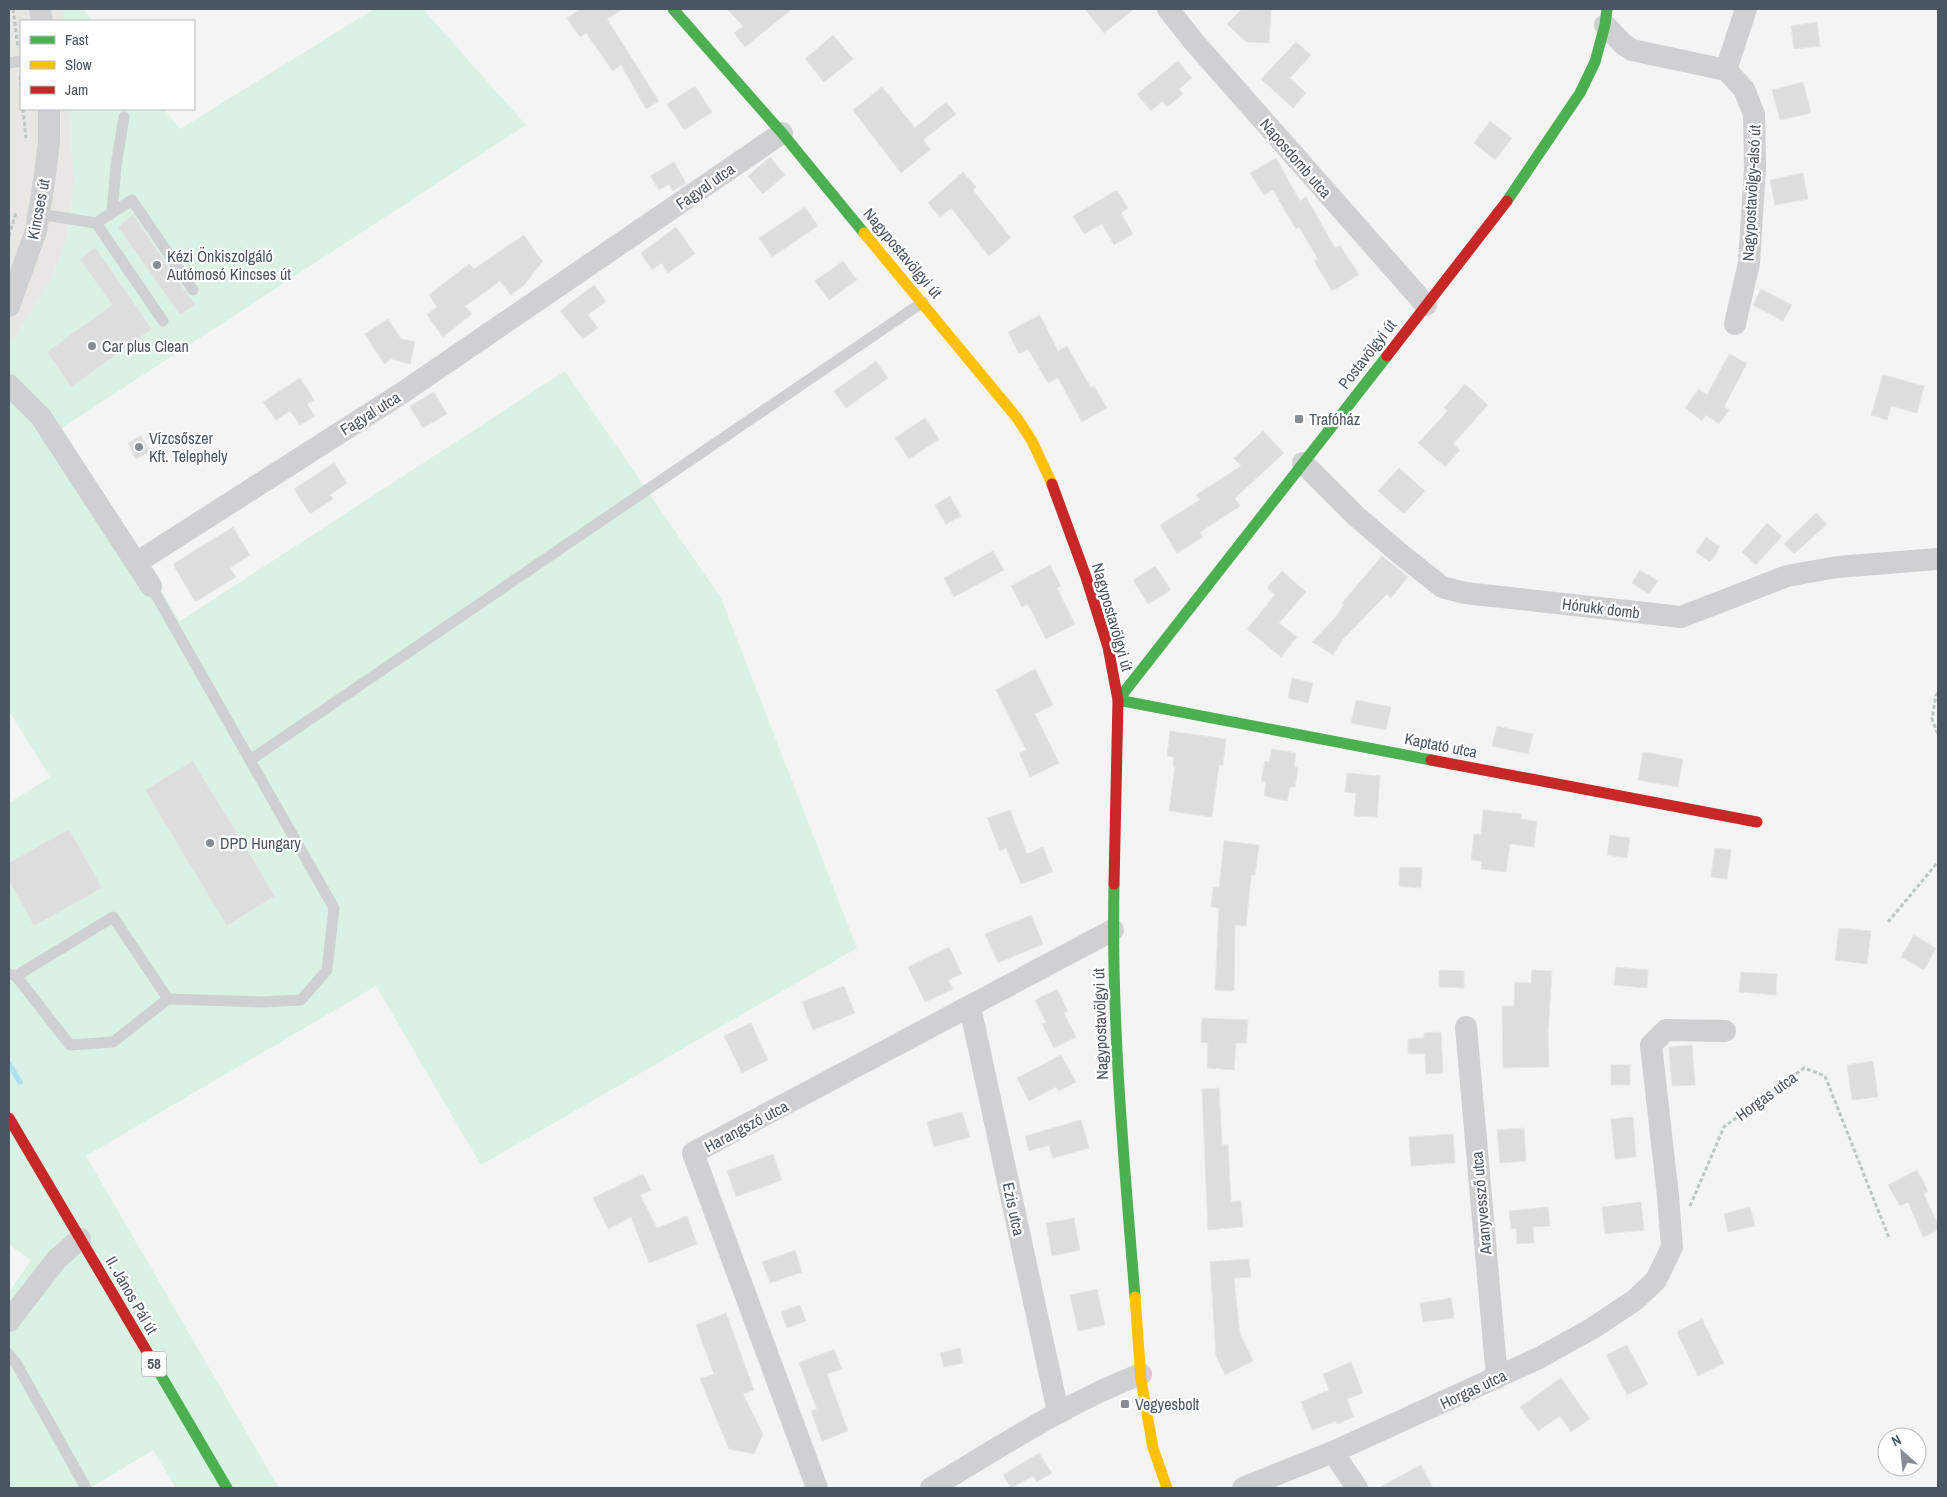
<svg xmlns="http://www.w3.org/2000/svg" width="1947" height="1497" font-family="'Archivo Narrow',sans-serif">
  <rect width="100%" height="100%" fill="#f4f4f4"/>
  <path fill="#e8e7e3" d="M9 9H63V21H21V109H69L74 181 67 236 50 282 9 346Z"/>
  <path fill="#d9f2e3" d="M63 9H83L93 21H63Z
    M374 9H423L526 125 62 428 180 621 565 371 721 598 857 948 481 1165 376 986 86 1156 279 1488H176L153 1450 90 1488H9V1292L31 1260 9 1245V803L50 777 9 711V346L50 282 67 236 74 181 69 109H164L180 129Z"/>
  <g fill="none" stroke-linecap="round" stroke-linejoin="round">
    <path stroke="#aee2f0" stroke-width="5.5" d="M9 1064 20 1082"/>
  </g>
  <path fill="#ddddde" stroke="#e5e6e7" d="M580 9H623L607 19 659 101 646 109 621 65 613 71 586 33 580 37 567 18Z
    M727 9H792L745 47 734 33 743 26Z
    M1085 9H1134L1104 33Z
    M1242 9H1271L1269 43 1246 42 1227 24Z
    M1817 22 1820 46 1794 49 1791 26Z
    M833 35 853 59 824 82 805 59Z
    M1296 42 1311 55 1290 78 1306 93 1293 108 1261 79Z
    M1178 61 1192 78 1179 89 1183 94 1167 107 1162 101 1151 111 1137 94Z
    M1803 82 1811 113 1780 120 1772 90Z
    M695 86 712 112 684 130 667 104Z
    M882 87 915 128 946 102 956 114 923 140 931 149 901 173 853 110Z
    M1490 121 1512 138 1495 160 1474 143Z
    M770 157 785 175 763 194 748 176Z
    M1276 158 1300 201 1306 197 1335 248 1340 245 1359 275 1332 291 1314 261 1318 259 1299 227 1296 229 1273 190 1264 195 1250 173Z
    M674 162 686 183 673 191 669 184 659 190 650 176Z
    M963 172 976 187 973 190 1011 238 989 256 951 208 940 217 928 203Z
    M1803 173 1808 199 1775 205 1770 180Z
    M1117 190 1128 208 1121 213 1133 234 1114 245 1102 224 1084 234 1073 216Z
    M805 207 818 226 772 257 759 238Z
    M133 215 187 294 195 304 180 315 118 227Z
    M676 227 695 254 668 273 661 263 652 270 641 253Z
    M524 235 538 256 543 261 524 285 511 295 500 281 465 306 472 314 443 337 427 315 437 307 429 295 469 264 474 269Z
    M95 247 152 329 71 387 47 352 112 305 80 259Z
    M843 261 857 280 829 300 815 281Z
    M594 285 606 301 588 315 598 328 583 339 560 311Z
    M1761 289 1792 305 1783 321 1753 305Z
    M1040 315 1058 351 1067 346 1091 388 1094 386 1107 408 1082 422 1058 378 1048 383 1028 349 1019 354 1008 332Z
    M388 319 401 339 415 342 410 364 391 359 384 364 365 334Z
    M1729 354 1747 363 1724 407 1729 410 1719 424 1706 415 1702 421 1685 408 1699 389 1707 395Z
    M876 361 888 378 846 408 834 391Z
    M1883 375 1924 386 1917 413 1891 406 1887 420 1871 415Z
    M300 378 314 400 307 404 315 416 300 425 290 411 276 420 263 402Z
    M1465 384 1488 405 1453 444 1460 450 1445 467 1418 443 1448 411 1444 408Z
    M434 392 447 414 423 428 410 406Z
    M925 418 939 439 909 459 895 438Z
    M1263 431 1284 453 1235 498 1240 506 1200 532 1203 537 1177 553 1160 525 1200 500 1196 495 1241 466 1234 458Z
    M141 436 150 451 136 459 128 443Z
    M334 463 347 483 330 495 333 499 310 514 294 489Z
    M1399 468 1425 491 1404 514 1378 491Z
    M950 496 961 516 946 524 935 505Z
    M1816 513 1827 524 1794 554 1784 544Z
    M1767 523 1782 536 1756 565 1742 552Z
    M233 527 250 555 230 568 236 577 195 602 173 564Z
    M1706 537 1720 547 1710 562 1696 552Z
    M993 551 1004 570 954 597 944 578Z
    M1382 556 1408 577 1391 598 1387 594 1343 639 1333 655 1312 642 1336 617 1344 604 1342 603Z
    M1050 565 1061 586 1057 588 1075 624 1046 639 1028 604 1022 607 1011 586Z
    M1155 566 1171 590 1148 604 1133 580Z
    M1640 570 1658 581 1649 594 1632 583Z
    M1282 571 1306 592 1279 623 1297 637 1281 657 1247 629 1275 595 1267 588Z
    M1035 669 1053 705 1035 714 1059 763 1030 777 1019 753 1026 750 996 690Z
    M1292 678 1313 683 1308 703 1288 698Z
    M1356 700 1391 707 1386 730 1351 723Z
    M1497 726 1533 734 1528 754 1492 746Z
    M1170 731 1226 739 1223 765H1219L1212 817 1169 811 1175 766H1173L1174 757 1167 756Z
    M1272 749 1296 753 1294 767 1298 768 1295 787H1290L1287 801 1264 796 1266 782 1261 781 1265 761 1269 762Z
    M1643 752 1683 759 1678 787 1638 780Z
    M193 761 275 896 227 926 145 790Z
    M1347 773 1380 776 1377 817 1354 816 1356 793 1345 792Z
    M1010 810 1027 854 1043 847 1053 872 1021 884 1006 848 1000 851 987 818Z
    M1483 810 1522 814 1521 819 1537 821 1534 847 1510 844 1506 872 1481 869 1482 861 1471 860 1474 834 1481 835Z
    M69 829 102 888 34 926 9 880V863Z
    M1610 835 1630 838 1627 858 1607 855Z
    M1224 841 1259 845 1255 875H1251L1246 926 1235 925 1234 991 1215 990 1219 908 1211 907 1213 887 1219 888Z
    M1715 848 1731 850 1727 879 1711 877Z
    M1400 867 1422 868 1421 888 1399 886Z
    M1031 915 1043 944 998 963 985 934Z
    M1839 928 1871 931 1867 964 1835 960Z
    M1914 935 1936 948 1924 970 1901 957Z
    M949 947 962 974 948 980 953 989 925 1002 908 967Z
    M1616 967 1648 970 1647 988 1614 985Z
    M1439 970 1464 971V988L1439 987Z
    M1532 970 1552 971 1548 1032 1549 1067 1503 1068 1502 1006H1514L1515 982 1531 983Z
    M1741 972 1777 974 1776 995 1739 992Z
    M844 986 855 1013 813 1030 802 1002Z
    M1057 989 1068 1011 1064 1013 1076 1037 1054 1048 1042 1024 1046 1022 1035 1000Z
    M1202 1018 1248 1020 1246 1043H1236L1234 1070 1207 1068 1208 1043 1201 1042Z
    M751 1023 768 1060 742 1073 724 1036Z
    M1441 1032 1443 1073 1426 1074 1425 1054H1408V1039L1424 1038V1033Z
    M1692 1045 1695 1085 1672 1086 1669 1047Z
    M1061 1055 1076 1082 1059 1091 1056 1087 1029 1101 1017 1078Z
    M1873 1061 1878 1097 1852 1100 1847 1065Z
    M1611 1065H1630V1085H1611Z
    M1219 1088 1222 1145 1228 1144 1231 1202 1241 1201 1243 1227 1208 1230 1202 1089Z
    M962 1112 970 1137 934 1147 927 1122Z
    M1633 1117 1636 1157 1615 1159 1611 1119Z
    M1081 1120 1089 1148 1053 1158 1049 1145 1029 1151 1025 1136Z
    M1524 1128 1526 1161 1500 1163 1497 1130Z
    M1453 1134 1455 1163 1411 1166 1409 1137Z
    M773 1154 782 1180 736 1197 727 1171Z
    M1917 1170 1928 1191 1924 1194 1938 1225V1230L1923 1237 1908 1202 1900 1206 1888 1185Z
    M643 1174 651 1190 640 1195 657 1228 687 1216 697 1244 649 1263 631 1217 608 1229 593 1198Z
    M1641 1202 1644 1230 1605 1234 1602 1207Z
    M1548 1207 1550 1226 1533 1227 1534 1243 1517 1244 1516 1228 1511 1229 1509 1211Z
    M1750 1207 1755 1226 1728 1232 1724 1214Z
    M1074 1218 1080 1250 1052 1256 1046 1223Z
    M795 1250 802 1272 770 1283 762 1262Z
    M1249 1259 1251 1277 1234 1278 1240 1334 1253 1361 1225 1375 1216 1356 1210 1262Z
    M1097 1289 1105 1325 1078 1331 1070 1295Z
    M1451 1298 1454 1318 1423 1322 1420 1303Z
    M800 1305 806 1321 787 1328 781 1312Z
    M726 1313 754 1390 743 1394 763 1434 754 1454 729 1449 700 1379 714 1374 696 1325Z
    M1702 1319 1724 1363 1698 1376 1677 1332Z
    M1627 1345 1648 1384 1627 1395 1606 1355Z
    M960 1348 963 1363 944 1367 940 1353Z
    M834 1349 842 1369 827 1374 848 1431 822 1441 811 1411 817 1409 799 1363Z
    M1351 1362 1363 1393 1347 1399 1354 1417 1337 1424 1336 1421 1312 1430 1301 1402 1329 1390 1323 1374Z
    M1561 1378 1590 1419 1571 1432 1560 1416 1538 1431 1520 1407Z
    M1039 1453 1052 1473 1037 1482 1033 1476 1011 1488 1003 1475Z
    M1421 1465 1433 1488H1378Z"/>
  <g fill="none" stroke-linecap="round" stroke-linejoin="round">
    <path stroke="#bcc7c4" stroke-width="3" stroke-dasharray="4 2.5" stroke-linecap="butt" d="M13 9 18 48
      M20 76 21 87
      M23 109 26 138
      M9 236 16 213
      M1938 693 1936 695 1932 719 1938 735
      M1888 922 1938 862
      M1690 1206 1724 1127 1804 1068 1825 1076 1889 1238"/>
    <path stroke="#ced0d2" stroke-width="11" d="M9 63 21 61
      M112 213 116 166 124 117
      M39 214 96 223 163 321
      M96 223 132 200 193 290
      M250 760 923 302
      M9 974 16 976 113 917 168 999 262 1002 301 1000 327 970 334 908 151 586
      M16 976 70 1045 113 1042 168 999
      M9 1354 16 1363 86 1488"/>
    <path stroke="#ced0d2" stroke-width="22" d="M40 9 42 21
      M1168 9 1194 42 1426 305
      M1605 25 1623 44 1632 50 1726 70 1746 9
      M1726 70 1744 89 1754 114 1755 167 1749 263 1735 324
      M9 306 36 231 44 182 49 142V109
      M9 385 41 417 136 563 402 393 782 133
      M1303 463 1356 516 1398 552 1442 587 1465 593 1681 617 1787 576 1837 567 1938 559
      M136 563 151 586
      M970 1007 1058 1412
      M1466 1027 1497 1378
      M9 1321 57 1259 80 1239
      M1333 1452 1357 1488
      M817 1488 693 1153 1113 930
      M931 1488C1000 1447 1066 1403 1141 1374
      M1243 1488 1333 1452 1539 1358 1593 1328 1635 1300 1656 1280 1672 1247 1668 1196 1651 1045 1666 1030 1725 1031"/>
    <path stroke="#4caf50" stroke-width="11" d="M673 9 782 133 864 233
      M1507 201 1580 93 1595 62 1605 25 1607 9
      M1118 700 1387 356
      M1118 700 1431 760
      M1114 884C1111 1022 1124 1160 1135 1297
      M156 1367 227 1488"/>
    <path stroke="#ffc107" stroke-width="11" d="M864 233 1017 418 1032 441 1052 484
      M1135 1297 1141 1380 1153 1448 1167 1488"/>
    <path stroke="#c62828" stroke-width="11" d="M1387 356 1507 201
      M1052 484 1086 577 1108 647 1118 700 1114 884
      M1431 760 1757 822
      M9 1118 156 1367"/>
  </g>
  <g fill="#868d94" stroke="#fff" stroke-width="2">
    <circle cx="157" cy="265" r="5"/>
    <circle cx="92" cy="346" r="5"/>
    <rect x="1294" y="414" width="10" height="10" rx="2.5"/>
    <circle cx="139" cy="447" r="5"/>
    <circle cx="210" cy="843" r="5"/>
    <rect x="1120" y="1399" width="10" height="10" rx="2.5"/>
  </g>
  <g text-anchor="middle" stroke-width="4.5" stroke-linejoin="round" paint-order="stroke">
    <rect fill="#fff" stroke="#808990" stroke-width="1" x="141.5" y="1351.5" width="25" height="25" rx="4"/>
    <g font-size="15" font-weight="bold" fill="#4a5661">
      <text x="154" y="1369">58</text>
    </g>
    <g font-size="16" fill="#4a5661" stroke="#fff">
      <text transform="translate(1296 158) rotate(49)" y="6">Naposdomb utca</text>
      <text transform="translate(705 186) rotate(-35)" y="6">Fagyal utca</text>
      <text transform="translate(1751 193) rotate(-87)" y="6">Nagypostavölgy-alsó út</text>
      <text transform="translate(38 209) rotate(-79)" y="6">Kincses út</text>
      <text transform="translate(903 253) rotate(50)" y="6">Nagypostavölgyi út</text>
      <text transform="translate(1367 354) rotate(-52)" y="6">Postavölgyi út</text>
      <text transform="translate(370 413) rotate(-32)" y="6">Fagyal utca</text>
      <text transform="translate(1601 608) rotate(7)" y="6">Hórukk domb</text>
      <text transform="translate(1113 617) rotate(74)" y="6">Nagypostavölgyi út</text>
      <text transform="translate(1441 745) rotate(11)" y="6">Kaptató utca</text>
      <text transform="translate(1100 1024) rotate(-92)" y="6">Nagypostavölgyi út</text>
      <text transform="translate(1766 1096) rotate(-36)" y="6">Horgas utca</text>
      <text transform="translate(746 1126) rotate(-28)" y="6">Harangszó utca</text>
      <text transform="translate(1481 1203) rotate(-95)" y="6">Aranyvessző utca</text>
      <text transform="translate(1014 1209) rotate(78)" y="6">Ezis utca</text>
      <text transform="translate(132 1295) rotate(60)" y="6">II. János Pál út</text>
      <text transform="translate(1473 1389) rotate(-25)" y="6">Horgas utca</text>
    </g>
    <g font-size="16" fill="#4a5661" stroke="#fff" text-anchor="start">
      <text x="167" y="262">Kézi Önkiszolgáló<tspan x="167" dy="18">Autómosó Kincses út</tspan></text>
      <text x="102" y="352">Car plus Clean</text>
      <text x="1309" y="425">Trafóház</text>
      <text x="149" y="444">Vízcsőszer<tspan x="149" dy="18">Kft. Telephely</tspan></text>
      <text x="220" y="849">DPD Hungary</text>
      <text x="1135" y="1410">Vegyesbolt</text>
    </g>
  </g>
  <rect width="1947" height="1497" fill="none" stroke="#4a5661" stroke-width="20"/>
  <rect x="20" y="20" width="175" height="90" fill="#ffffff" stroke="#b7bbc0"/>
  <rect x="30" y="36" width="25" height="8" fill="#4caf50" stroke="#b7bbc0"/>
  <text x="65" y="45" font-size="15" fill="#4a5661">Fast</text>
  <rect x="30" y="61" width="25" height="8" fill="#ffc107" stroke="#b7bbc0"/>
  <text x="65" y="70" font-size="15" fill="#4a5661">Slow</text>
  <rect x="30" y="86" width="25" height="8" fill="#c62828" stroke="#b7bbc0"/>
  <text x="65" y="95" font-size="15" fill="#4a5661">Jam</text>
  <g transform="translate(1902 1452) rotate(333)"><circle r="24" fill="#ffffff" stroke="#b7bbc0"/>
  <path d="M0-4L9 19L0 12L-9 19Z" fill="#868d94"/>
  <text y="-8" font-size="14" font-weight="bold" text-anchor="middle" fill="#4a5661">N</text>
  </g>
</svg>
